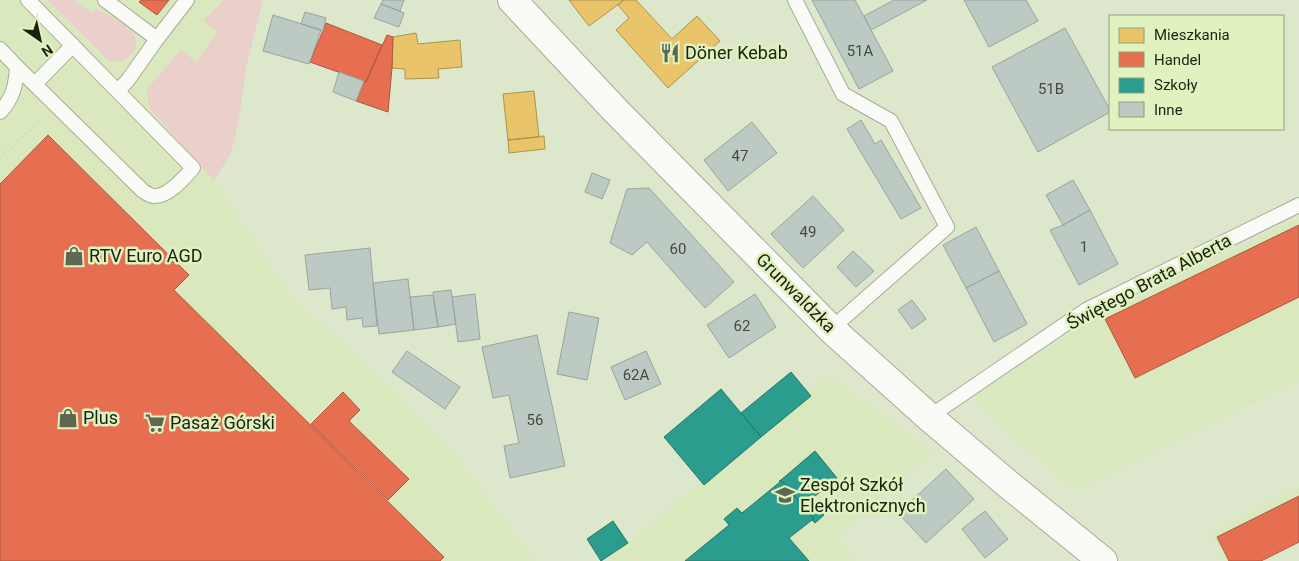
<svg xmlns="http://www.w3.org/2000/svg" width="1299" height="561" font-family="Roboto,sans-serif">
  <rect width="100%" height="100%" fill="#dce7cb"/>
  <path fill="#d9e9bd" d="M0 0H224L203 21 217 32 196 62 181 51 147 89 149 108 214 181 288 294 350 351 397 393 453 453 534 561H0Z
    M1299 218V381L1074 490 974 401 976 395 1097 317Z
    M828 376 933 453 836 536 854 561H607Z
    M1299 487V539L1256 561H1225L1211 532Z"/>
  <path fill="#ebcfca" d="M47 0H76V2L92 13 96 8C106 15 117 19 127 26V30L130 29C145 43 131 67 108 60Z
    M224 0H263L246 67 240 113 231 153 214 181 149 108 147 89 181 50 196 62 217 32 203 21Z"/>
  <path fill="#e9c46a" stroke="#ac934f" d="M569 0H624L589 26Z
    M624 0H636L672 39 697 16 720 41 668 88 616 30 629 18 618 5Z
    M416 33 418 44 460 40 462 67 438 69 439 78 405 79V69L392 68 393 37Z
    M534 91 539 137 508 140 503 94Z
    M544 136 545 149 509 153 508 140Z"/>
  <path fill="#e76f51" stroke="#aa583e" d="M141 0H169L157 15 139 2Z
    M326 23 382 45 366 82 310 62Z
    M387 35 393 37 392 68 388 112 356 101 364 81 366 82Z
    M48 135 189 275 174 290 444 557 440 561H0V184Z
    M1299 225V297L1135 378 1105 319Z
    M343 392 360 410 349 421 409 479 388 500 311 424Z
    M1299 496V542L1261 561H1229L1217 537Z"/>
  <path fill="#2a9d8f" stroke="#267869" d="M791 372 811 396 761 437 741 413Z
    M721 389 761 437 704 485 664 437Z
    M815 451 837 478 803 506 781 480Z
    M781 480 814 519 812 520 789 538 809 561H685L729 525 724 519 737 508 742 513 780 482 779 481Z
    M811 499 824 515 815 523 812 520 814 519 803 506Z
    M613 521 628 543 601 561 587 539Z"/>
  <path fill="#bdcac4" stroke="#98a49e" d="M383 0H404L400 11 381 4Z
    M812 0H855L893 71 859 89Z
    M894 0H927L871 30 864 16Z
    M964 0H1026L1038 21 989 47Z
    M381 4 404 13 399 27 374 18Z
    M305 12 326 18 323 31 301 24Z
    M273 15 321 30 309 64 263 51Z
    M1065 28 1110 110V112L1038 152 992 67Z
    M339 72 364 81 356 101 333 92Z
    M861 120 875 144 881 140 921 208 901 219 847 129Z
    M752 122 777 153 728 191 704 160Z
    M592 173 610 180 602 199 585 192Z
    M1073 180 1090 210 1063 225 1046 195Z
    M649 188 734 282 705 308 647 242 632 255 610 243 627 189Z
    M813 196 844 230 803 268 771 234Z
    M1090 210 1118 264 1079 285 1050 230 1063 225Z
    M976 227 999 271 966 288 943 245Z
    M370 248 377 326 363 327 362 318 347 320 346 307 332 309 330 288 309 290 305 255Z
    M853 251 874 271 856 287 837 267Z
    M999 271 1027 324 994 342 966 288Z
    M408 279 414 330 379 334 373 283Z
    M451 290 456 324 438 327 433 292Z
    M475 294 480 339 458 342 452 297Z
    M755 294 776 327 729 358 707 325Z
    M433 295 438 327 414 330 410 297Z
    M912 300 926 319 912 329 898 310Z
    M569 312 599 318 587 380 557 374Z
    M537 335 565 466 510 478 504 446 519 443 509 395 493 398 482 347Z
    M407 351 460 387 445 409 392 372Z
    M646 351 661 384 625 400 611 367Z
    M946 469 974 499 926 543 898 513Z
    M985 511 1008 539 985 558 962 529Z"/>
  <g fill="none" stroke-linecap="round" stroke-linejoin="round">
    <defs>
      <path id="service" d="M105 0 157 39 128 80 118 91
        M795 0 843 94 891 121 947 227 831 329
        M157 39 187 0
        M0 49 17 67C16 84 13 99 0 112
        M17 67 143 191C146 193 151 196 154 196 168 197 185 177 193 168L28 0
        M35 84 73 45
        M929 417 1086 310 1299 205"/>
      <path id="tertiary" d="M512 0 615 110 831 329 929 417 1009 485 1103 561"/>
    </defs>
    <use href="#service" stroke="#a5ad98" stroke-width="16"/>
    <use href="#tertiary" stroke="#a5ad98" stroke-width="30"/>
    <path stroke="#d0d3cc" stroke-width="3" stroke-dasharray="1 4" stroke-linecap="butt" d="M0 158 43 117"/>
    <use href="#service" stroke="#fafbf7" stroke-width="14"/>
    <use href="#tertiary" stroke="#fafbf7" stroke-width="28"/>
  </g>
  <defs>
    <symbol id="restaurant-bare" viewBox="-9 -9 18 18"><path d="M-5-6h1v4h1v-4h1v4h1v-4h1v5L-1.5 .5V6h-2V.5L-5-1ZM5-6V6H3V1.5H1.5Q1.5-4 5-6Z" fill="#5f6751" stroke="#dff2c0" stroke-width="2.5" paint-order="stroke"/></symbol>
    <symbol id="shop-bare" viewBox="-9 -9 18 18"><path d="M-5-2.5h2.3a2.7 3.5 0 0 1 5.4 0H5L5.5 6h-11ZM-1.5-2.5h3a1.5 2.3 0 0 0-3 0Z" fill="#5f6751" stroke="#dff2c0" stroke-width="2.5" paint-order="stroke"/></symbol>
    <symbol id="supermarket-bare" viewBox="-9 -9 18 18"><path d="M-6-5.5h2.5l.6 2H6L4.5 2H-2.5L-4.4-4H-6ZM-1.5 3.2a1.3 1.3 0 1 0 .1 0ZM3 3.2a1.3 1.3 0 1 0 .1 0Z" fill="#5f6751" stroke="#dff2c0" stroke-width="2.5" paint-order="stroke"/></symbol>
    <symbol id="school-bare" viewBox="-9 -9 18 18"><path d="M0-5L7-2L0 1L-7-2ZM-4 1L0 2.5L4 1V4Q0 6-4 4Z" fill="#5f6751" stroke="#dff2c0" stroke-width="2.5" paint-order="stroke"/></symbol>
  </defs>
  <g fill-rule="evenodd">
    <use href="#restaurant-bare" x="656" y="39" width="28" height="28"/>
    <use href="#shop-bare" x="60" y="242" width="28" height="28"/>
    <use href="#shop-bare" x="54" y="404" width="28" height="28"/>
    <use href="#supermarket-bare" x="141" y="409" width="28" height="28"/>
    <use href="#school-bare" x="771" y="481" width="28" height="28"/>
  </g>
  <g text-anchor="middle" stroke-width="5" stroke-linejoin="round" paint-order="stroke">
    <g font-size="15" fill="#444c3d">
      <text x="860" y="56">51A</text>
      <text x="1051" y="94">51B</text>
      <text x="740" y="161">47</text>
      <text x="808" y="237">49</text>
      <text x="1084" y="252">1</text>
      <text x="678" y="254">60</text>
      <text x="742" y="331">62</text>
      <text x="636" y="380">62A</text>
      <text x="535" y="425">56</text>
    </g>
    <g font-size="18" fill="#1c2210" stroke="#dff2c0" text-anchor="start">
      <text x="685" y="59">Döner Kebab</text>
      <text x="89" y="262">RTV Euro AGD</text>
      <text x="83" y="424">Plus</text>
      <text x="170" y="429">Pasaż Górski</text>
      <text x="800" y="491">Zespół Szkół<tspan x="800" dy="21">Elektronicznych</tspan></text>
    </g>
    <g font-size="18" fill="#1c2210" stroke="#dff2c0">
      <text transform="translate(1149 282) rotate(-28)" y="6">Świętego Brata Alberta</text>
      <text transform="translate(796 293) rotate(45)" y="6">Grunwaldzka</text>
    </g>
  </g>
  <rect x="1109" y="15" width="175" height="115" fill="#dff2c0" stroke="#919f7a"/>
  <rect x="1119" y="28" width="25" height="15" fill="#e9c46a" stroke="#919f7a"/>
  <text x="1154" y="40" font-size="15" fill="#1c2210">Mieszkania</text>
  <rect x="1119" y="52" width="25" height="15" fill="#e76f51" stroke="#919f7a"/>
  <text x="1154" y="65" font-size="15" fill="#1c2210">Handel</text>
  <rect x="1119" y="78" width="25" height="15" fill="#2a9d8f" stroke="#919f7a"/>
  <text x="1154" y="90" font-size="15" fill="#1c2210">Szkoły</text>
  <rect x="1119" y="102" width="25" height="15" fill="#bdcac4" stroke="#919f7a"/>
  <text x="1154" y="115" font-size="15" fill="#1c2210">Inne</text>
  <g transform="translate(40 40) rotate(146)" stroke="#dff2c0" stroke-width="4" paint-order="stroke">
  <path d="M0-4L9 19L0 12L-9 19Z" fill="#1c2210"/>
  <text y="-8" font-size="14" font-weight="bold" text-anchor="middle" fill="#1c2210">N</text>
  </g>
</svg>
